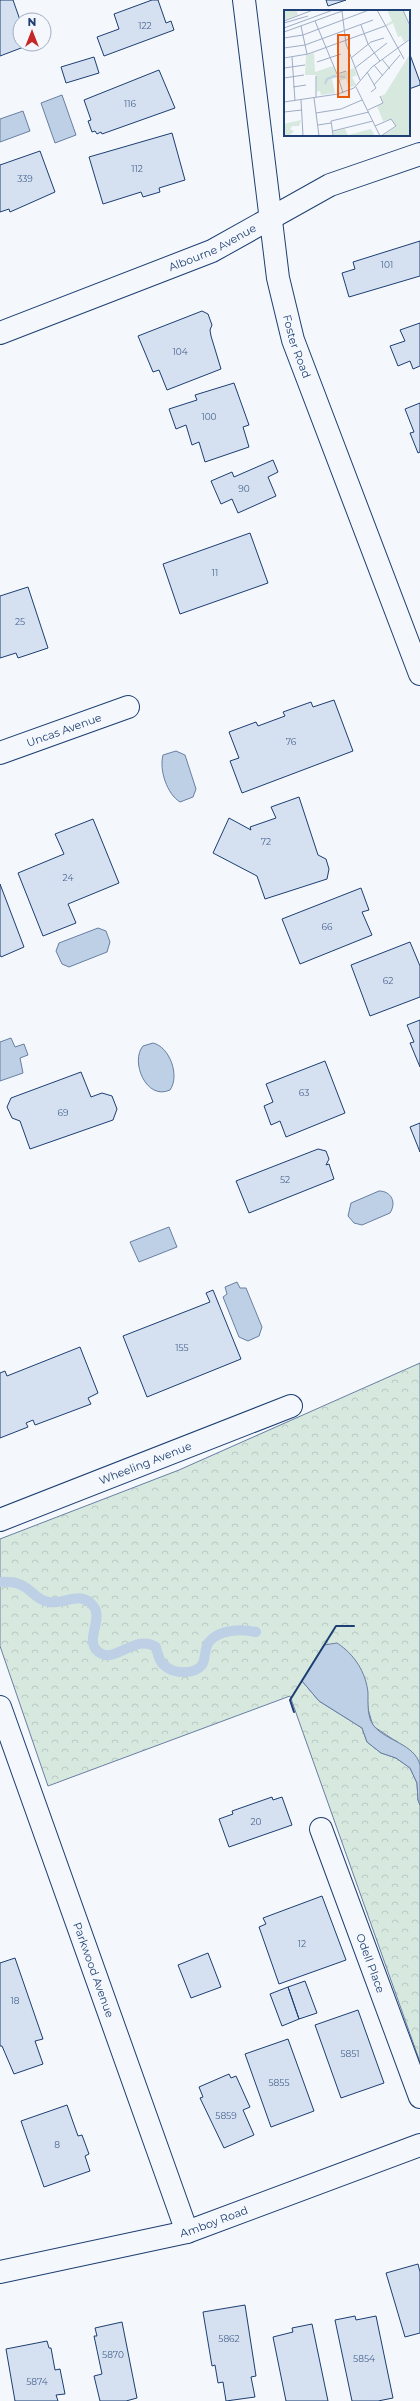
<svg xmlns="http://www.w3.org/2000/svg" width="420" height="2401" font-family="Montserrat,sans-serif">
  <defs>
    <pattern id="forest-crowns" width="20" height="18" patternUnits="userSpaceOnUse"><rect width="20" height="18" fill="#d7e8df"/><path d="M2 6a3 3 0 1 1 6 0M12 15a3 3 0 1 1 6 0" fill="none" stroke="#b8c8c3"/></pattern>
  </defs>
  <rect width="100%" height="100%" fill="#f4f7fb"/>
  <path fill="url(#forest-crowns)" stroke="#687fa3" d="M420 1363V1765L412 1752 373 1726 368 1709 367 1692 302 1681 319 1701 362 1728 367 1742 381 1753 396 1758 410 1768 417 1783 418 1800 420 1805V2062L290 1696 48 1786 0 1646V1539L179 1470Z"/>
  <path fill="#bed0e5" stroke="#687fa3" d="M62 95 76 135 55 143 41 103Z
    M23 111 30 131 0 142V119Z
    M176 751 185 755 196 789 193 797 180 802C167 794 159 770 163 755Z
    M98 928 106 931 110 942 107 952 69 967 62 964 56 951 59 943Z
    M11 1038 15 1047 24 1044 28 1055 20 1058 23 1073 0 1081V1042Z
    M153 1043C170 1047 180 1076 170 1090 146 1101 130 1061 143 1046Z
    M379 1191C391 1191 397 1202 390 1213L362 1225 354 1223 348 1216 351 1203Z
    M169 1227 177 1247 139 1262 130 1242Z
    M237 1282 240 1288H246L262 1327 259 1336 248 1341 239 1337 223 1297 227 1294 225 1287Z
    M337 1643C354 1654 366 1672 368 1693 368 1703 367 1718 374 1726 386 1741 415 1744 420 1765 420 1777 420 1793 420 1805L418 1800 417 1783 410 1768 396 1758 381 1753 367 1742 362 1728 319 1701 302 1681 324 1645Z"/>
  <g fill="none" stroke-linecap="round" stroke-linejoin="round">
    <path stroke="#bed0e5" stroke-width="10" d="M0 1582C32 1580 30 1599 49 1602 64 1605 82 1589 94 1607 104 1620 81 1644 102 1654 117 1661 136 1634 156 1647 158 1654 159 1662 165 1666 174 1674 194 1675 202 1665 206 1659 204 1648 209 1642 219 1629 242 1629 256 1632"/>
  </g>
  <path fill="#d5e0f0" stroke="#1d3f73" d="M0 0H13L20 20V44L29 45 0 56Z
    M152 0H158L166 23 171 21 174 30 104 56 97 37 119 29 114 14Z
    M326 0H346L328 6Z
    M409 52 420 82V85L409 89Z
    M94 57 99 73 66 83 61 67Z
    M159 70 175 108 102 134 101 132 97 134 95 131 92 132 88 121 91 120 84 100Z
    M172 133 185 180 159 188 160 192 143 197 141 192 103 204 89 157Z
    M40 151 55 192 10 212 9 209 0 212V165Z
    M420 241V276L349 297 342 273 355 269 353 262Z
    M202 311 208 314 212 325 210 330 211 336 221 369 167 390 159 370 153 372 138 336Z
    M420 323V366L413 369 410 361 398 366 390 346 405 341 400 330Z
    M234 383 249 425 243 427 249 447 205 462 199 442 192 445 186 425 176 429 169 409 197 400 195 395Z
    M420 403V452L418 453 410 433 414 432 405 409Z
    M273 460 278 472 268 477 276 496 238 513 232 499 221 504 211 481 232 472 234 477Z
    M250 533 268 583 180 614 163 564Z
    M28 587 48 648 18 658 16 653 0 658V596Z
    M334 700 353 751 242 793 230 761 239 758 229 732 256 722 258 726 285 716 283 712 311 702 313 707Z
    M299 797 318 855 326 859 329 869 327 879 265 899 257 876 213 853 229 818 251 830 250 827 276 818 271 807Z
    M93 819 119 883 68 904 76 923 43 936 18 873 64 854 55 834Z
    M0 884 24 947 1 957 0 955Z
    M361 888 369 910 362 912 372 935 300 964 282 919Z
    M410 942 420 966V997L370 1016 351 965Z
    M420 1020V1067L410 1043 414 1042 407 1025Z
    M325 1061 345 1113 286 1137 280 1121 271 1125 267 1114 264 1106 273 1102 266 1084Z
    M81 1072 91 1097 102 1093 112 1096 117 1109 113 1120 30 1149 20 1121 12 1118 7 1107 11 1098Z
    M420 1123V1152L410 1127Z
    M318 1149 326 1151 329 1159 326 1165 329 1164 334 1179 249 1213 236 1181Z
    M213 1290 241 1359 147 1397 123 1336 210 1302 206 1293Z
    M80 1347 98 1393 88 1398 91 1404 35 1425 33 1420 26 1423 28 1427 0 1438V1373L5 1371 7 1376Z
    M272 1797 273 1800 282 1797 292 1825 229 1847 219 1819 233 1814 232 1811Z
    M322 1896 346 1960 279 1984 259 1927 266 1924 263 1918Z
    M208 1953 221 1987 191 1998 178 1965Z
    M15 1958 43 2039 35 2041 43 2064 14 2074 2 2046H0V1963Z
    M305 1981 317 2013 299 2019 288 1987Z
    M288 1987 299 2019 282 2026 270 1994Z
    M358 2010 384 2083 341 2098 315 2025Z
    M288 2039 314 2111 271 2127 245 2054Z
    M229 2074 231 2078 236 2076 250 2107 243 2110 254 2135 224 2148 200 2098 203 2097 199 2087Z
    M67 2105 78 2136 82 2135 89 2154 85 2156 90 2171 44 2187 21 2121Z
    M418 2264 420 2272V2333L405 2337 386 2273Z
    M245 2305 256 2376 251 2377 255 2397 226 2401 223 2382 218 2383 215 2365 212 2366 203 2312Z
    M355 2316 356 2320 376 2316 393 2398 378 2401H352L335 2320Z
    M122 2322 137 2398 126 2401H100L94 2376 102 2374 94 2336H97L95 2328Z
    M312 2324 328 2401H286L273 2337 293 2332 292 2328Z
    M47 2341 49 2348H51L55 2370 60 2369 65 2394 56 2395 58 2401H15L6 2349Z"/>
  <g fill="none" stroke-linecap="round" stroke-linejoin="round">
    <defs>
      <g id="street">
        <path id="s1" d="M0 333 212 251 330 185 420 154"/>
        <path id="s2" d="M0 753 128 707"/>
        <path id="s3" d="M0 1520 291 1406"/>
        <path id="s4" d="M0 1707 187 2232"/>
        <path id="s5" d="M321 1829 420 2097"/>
      </g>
      <g id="secondary">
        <path id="s6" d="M244 0 278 278 293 340 420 674"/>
        <path id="s7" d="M0 2272 187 2232 420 2145"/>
      </g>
    </defs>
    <use href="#street" stroke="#1d3f73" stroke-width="24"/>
    <use href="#secondary" stroke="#1d3f73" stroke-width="24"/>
    <use href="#street" stroke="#f4f7fb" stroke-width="22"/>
    <use href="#secondary" stroke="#f4f7fb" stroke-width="22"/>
    <path stroke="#1d3f73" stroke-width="2" d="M294 1712 290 1700 336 1626H354"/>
  </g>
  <g text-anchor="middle" stroke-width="3" stroke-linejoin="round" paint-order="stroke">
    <g font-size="9" fill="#4b6792">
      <text x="145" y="29">122</text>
      <text x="130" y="107">116</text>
      <text x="137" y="172">112</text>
      <text x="25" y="182">339</text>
      <text x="387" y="268">101</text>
      <text x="180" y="355">104</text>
      <text x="209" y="420">100</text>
      <text x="244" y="492">90</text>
      <text x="215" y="576">11</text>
      <text x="20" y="625">25</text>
      <text x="291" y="745">76</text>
      <text x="266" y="845">72</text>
      <text x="68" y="881">24</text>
      <text x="327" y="930">66</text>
      <text x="388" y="984">62</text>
      <text x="304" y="1096">63</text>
      <text x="63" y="1116">69</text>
      <text x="285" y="1183">52</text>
      <text x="182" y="1351">155</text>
      <text x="256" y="1825">20</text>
      <text x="302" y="1947">12</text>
      <text x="15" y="2004">18</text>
      <text x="350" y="2057">5851</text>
      <text x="279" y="2086">5855</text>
      <text x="226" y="2119">5859</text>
      <text x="57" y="2148">8</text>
      <text x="229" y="2342">5862</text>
      <text x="113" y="2358">5870</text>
      <text x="364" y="2362">5854</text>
      <text x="37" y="2385">5874</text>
    </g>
    <g font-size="11" fill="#1d3f73" stroke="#f4f7fb">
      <text dy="4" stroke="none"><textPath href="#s1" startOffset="229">Albourne Avenue</textPath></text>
      <text dy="4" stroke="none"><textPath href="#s6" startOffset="351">Foster Road</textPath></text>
      <text dy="4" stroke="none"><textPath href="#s2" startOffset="68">Uncas Avenue</textPath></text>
      <text dy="4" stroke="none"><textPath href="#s3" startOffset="156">Wheeling Avenue</textPath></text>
      <text dy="4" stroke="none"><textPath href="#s5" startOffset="143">Odell Place</textPath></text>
      <text dy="4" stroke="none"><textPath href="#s4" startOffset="279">Parkwood Avenue</textPath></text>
      <text dy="4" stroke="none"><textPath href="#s7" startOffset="220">Amboy Road</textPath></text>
    </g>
  </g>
  <g transform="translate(284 10)">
    <rect width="126" height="126" fill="#f4f7fb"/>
    <path d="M0 0H12L14 5 0 10ZM103 0H119L126 17V28L120 32 117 26 114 27 109 13 102 17 101 15 108 11ZM30 43 31 62 49 56 53 65 70 58 73 65 68 67 72 75 65 78 62 69 55 71 54 67 48 69 51 83 37 85 36 81 33 82 32 65H21L22 45ZM126 44V126H98L112 117 107 109 99 111 93 96 99 93 97 86 101 84ZM17 110 15 116H8L6 119 10 121 5 126H0V114ZM61 119 64 125 87 119 91 126H50L49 122Z" fill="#d7e8df"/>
    <path fill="none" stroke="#bed0e5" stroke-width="2" d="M41 74 43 69 50 66 61 67"/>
    <path fill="none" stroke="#9eadc5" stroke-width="1" d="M93 0 120 49M119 0 126 16M58 1 62 34 76 70M0 11 29 0M31 11 53 64 62 61M0 13 24 6M77 15 84 34 96 51M17 16 23 44M0 18 49 0M0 22 61 0M0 28 19 25 85 0M0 38 21 35 89 10M8 47 11 91M0 48 24 44 101 16M67 48 87 32 100 28M98 49 106 59M33 52 57 44M90 55 99 66M0 58 21 55M71 58 103 33M83 62 92 78 87 82M32 66V87M54 67 59 83M0 68 20 65M90 75 116 45M9 77 22 75M72 77 96 126M30 88 35 126M17 90 19 126M0 92 54 84 70 78 88 57 126 29M84 100 99 93 96 86M0 102 18 100M32 103 57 99 78 90M34 115 47 113M91 116 107 109 112 116 97 126M49 121 89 111M49 125 47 111 85 102"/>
    <path fill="#e8590c" fill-opacity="0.15" stroke="#e8590c" stroke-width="2" d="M54 25H65V87H54Z"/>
    <rect width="126" height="126" fill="none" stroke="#1d3f73" stroke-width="2"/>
  </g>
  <g transform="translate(32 32)"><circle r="19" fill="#f4f7fb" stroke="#9eadc5"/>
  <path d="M0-3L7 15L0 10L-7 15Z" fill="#c62828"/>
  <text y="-6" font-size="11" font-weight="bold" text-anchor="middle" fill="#1d3f73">N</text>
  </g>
</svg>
